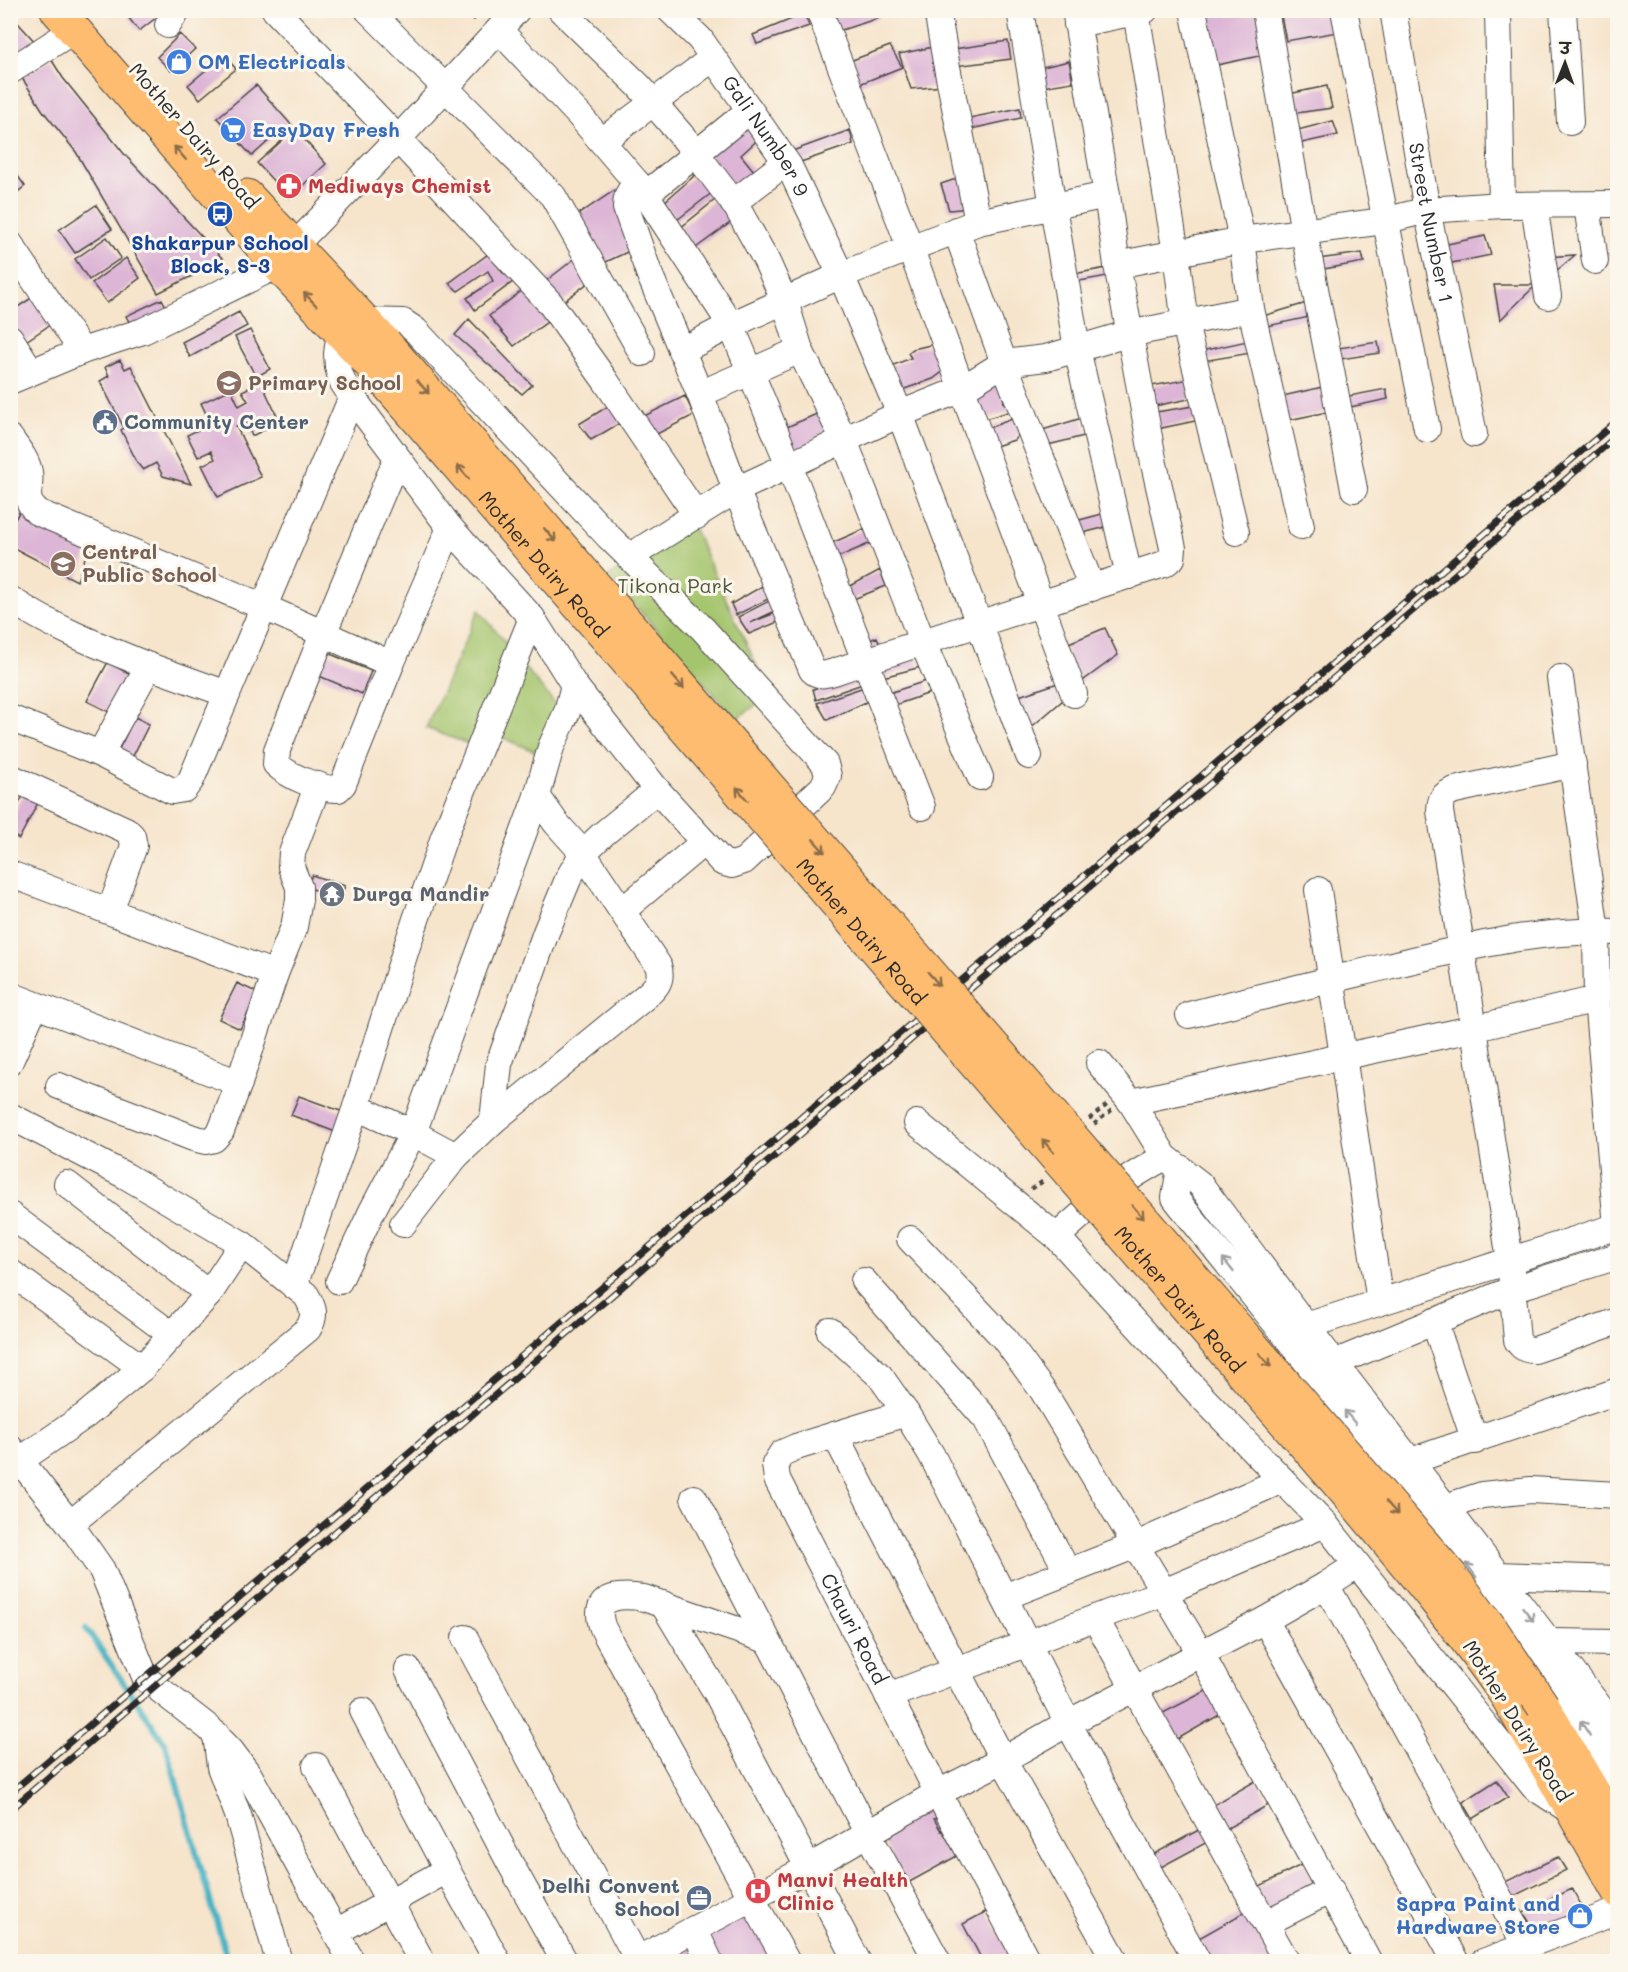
<svg xmlns="http://www.w3.org/2000/svg" width="1628" height="1972" font-family="Mali,'Playpen Sans Deva',sans-serif">
  <rect width="100%" height="100%" fill="#fbf7ec"/>
  <filter id="ink" filterUnits="userSpaceOnUse"><feTurbulence type="fractalNoise" baseFrequency=".0167" numOctaves="2"/><feDisplacementMap in="SourceGraphic" scale="12" xChannelSelector="R" yChannelSelector="G"/><feConvolveMatrix kernelMatrix="1 2 1 2 8 2 1 2 1" color-interpolation-filters="sRGB"/></filter>
  <filter id="wash" filterUnits="userSpaceOnUse"><feTurbulence type="fractalNoise" baseFrequency=".008" numOctaves="4" result="noise"/><feDisplacementMap in="SourceGraphic" scale="24" xChannelSelector="R" yChannelSelector="G"/><feGaussianBlur stdDeviation="1.35" result="paint"/><feColorMatrix in="noise" values="0 0 0 0 0 0 0 0 0 0 0 0 0 0 0 0 0 1.4 0 .05"/><feComposite in="paint" operator="in"/></filter>
  <g filter="url(#wash)">
    <rect width="100%" height="100%" fill="#f6e4cb"/>
    <path fill="#a4c56d" stroke="#68784c" stroke-width="1.5" d="M692 525 770 695 736 719 609 576Z
      M479 610 514 653 474 746 426 728Z
      M520 662 560 710 544 755 494 734Z"/>
    <g fill="none" stroke-linecap="round" stroke-linejoin="round">
      <path stroke="#48b4c5" stroke-width="6" d="M86 1628 165 1743 228 1962"/>
    </g>
    <g id="blocks">
      <path fill="#ddb5d6" d="M136 10H166L139 31 128 17Z
        M461 10H482L474 20Z
        M823 10H877L879 18 832 33Z
        M1212 10H1264L1273 53 1217 65 1206 12Z
        M1280 10H1334L1338 32 1286 41Z
        M10 14 36 43 10 68Z
        M804 14 809 26 757 44 753 35Z
        M180 34 195 49 171 71 157 57Z
        M1008 41 1011 59 955 66 954 49Z
        M890 46 902 67 852 87 842 64Z
        M938 46 943 86 911 89 899 54Z
        M224 55 236 69 200 99 188 85Z
        M51 59 63 78 125 155 224 260 158 293 76 152 43 111 22 78Z
        M1069 61 1073 82 1036 88 1030 70Z
        M256 85 326 164 289 198 257 163 287 136 281 130 252 156 217 118Z
        M1327 86 1332 108 1282 115 1279 96Z
        M1020 108 1021 118 966 130 964 119Z
        M749 115 763 135 741 155 758 176 739 194 706 150Z
        M1333 121 1338 135 1288 146 1286 133Z
        M850 130 853 144 792 165 787 153Z
        M701 170 718 188 677 220 663 203Z
        M17 175 25 186 10 198V180Z
        M962 177 971 208 949 210 941 184Z
        M618 188 636 248 595 267 570 220Z
        M721 195 738 217 693 250 679 229Z
        M96 205 112 229 75 253 59 230Z
        M1485 236 1491 255 1442 265 1438 246Z
        M107 237 121 258 89 280 75 259Z
        M495 249 505 259 497 265 503 273 513 267 521 276 475 310 467 298 493 281 488 271 458 291 449 283Z
        M582 253 597 276 559 305 542 284Z
        M1362 253 1364 262 1312 271 1311 260Z
        M1575 255 1548 278 1546 257Z
        M126 258 140 278 107 303 92 283Z
        M1107 268 1108 276 1068 283V275Z
        M1494 285H1536L1500 320Z
        M528 286 554 317 514 346 489 316Z
        M36 295 54 322 20 345 10 331V312Z
        M162 299 169 312 133 329 126 316Z
        M1310 302 1314 316 1263 327V316Z
        M239 312 247 326 190 357 182 342Z
        M469 319 532 385 522 394 455 335Z
        M250 330 270 369 256 377 235 337Z
        M1247 341 1251 353 1197 362 1196 352Z
        M1378 342 1380 353 1328 361 1325 350Z
        M935 344 945 370 933 379 893 393 884 369 911 358 908 353 913 349Z
        M120 360 125 369 131 366 191 484 163 476 156 463 143 470 138 464 121 430 124 428 100 381 109 376 105 367Z
        M1195 378 1199 397 1149 407 1146 387Z
        M1004 379 1011 393 1003 397 1004 403 1009 401 1015 410 978 421 970 395Z
        M261 382 280 422 252 436 245 421 236 426 261 477 218 497 202 465 215 459 211 451 198 457 187 435 211 424 201 403 231 389 239 406 248 401 242 391Z
        M1327 386 1332 411 1279 422 1274 398Z
        M1386 389 1388 399 1336 410 1333 399Z
        M685 396 694 415 651 437 640 418Z
        M615 402 627 419 591 440 579 424Z
        M1200 405 1205 419 1152 430 1150 413Z
        M819 413 836 439 790 456 780 430Z
        M1020 416 1025 428 1014 440 990 448 983 430Z
        M1082 418 1088 435 1040 447 1036 432Z
        M20 511 91 541 77 581 10 546V527Z
        M1106 513 1110 526 1075 535 1072 522Z
        M864 529 871 543 829 561 825 546Z
        M880 570 886 586 846 602 841 591Z
        M766 584 774 596 736 615 731 604Z
        M773 599 777 610 750 623 778 612 780 621 749 634 738 617Z
        M1105 628 1118 655 1077 685 1064 645Z
        M877 637 888 665 916 657 921 667 875 679 863 643Z
        M321 650 371 671 362 694 312 673Z
        M108 662 131 675 111 713 87 701Z
        M867 671 871 681 816 700 813 689Z
        M926 681 930 693 889 707 883 695Z
        M1064 681 1069 695 1022 735 1010 699Z
        M873 684 877 697 827 720 817 703Z
        M135 717 149 724 129 764 115 757Z
        M26 790 41 797 19 839 10 834V820Z
        M312 875 345 886 338 902 307 886Z
        M237 983 258 993 240 1029 219 1019Z
        M299 1096 346 1113 338 1133 291 1115Z
        M1208 1690 1221 1714 1169 1744 1155 1717Z
        M1257 1780 1270 1804 1219 1833 1205 1810Z
        M1497 1780 1508 1797 1473 1819 1463 1802Z
        M930 1804 937 1818 934 1819 941 1831 942 1830 957 1856 906 1884 879 1833Z
        M1206 1826 1213 1839 1161 1867 1154 1854Z
        M1558 1857 1566 1870 1512 1897 1505 1882Z
        M1305 1863 1318 1888 1265 1915 1252 1890Z
        M1572 1889 1587 1915 1537 1934 1523 1912Z
        M747 1905 778 1962H718L700 1930Z
        M1252 1908 1283 1962H1212L1199 1938Z
        M987 1911 1012 1956 1002 1962H969L980 1956 963 1924Z
        M696 1936 710 1962H653Z"/>
    </g>
  </g>
  <g filter="url(#ink)">
    <use href="#blocks" fill-opacity="0" stroke="#494743" stroke-width="1.5"/>
    <g fill="none" stroke-linecap="round" stroke-linejoin="round">
      <defs>
        <g id="minor">
          <path d="M275 10 398 139 550 303 605 380 697 516"/>
          <path d="M368 10 553 196 642 353"/>
          <path d="M561 10 639 86 688 143 736 206 766 260 785 302 800 350 844 440 922 641 980 777"/>
          <path id="s1" d="M670 10 700 39 789 166 841 275 900 414 1029 756"/>
          <path d="M819 10 910 247 1074 694"/>
          <path d="M937 10 946 62 978 222"/>
          <path d="M1020 10 1077 349 1129 576"/>
          <path d="M1193 10 1242 240 1251 309 1301 526"/>
          <path d="M1265 10 1304 232 1354 489"/>
          <path d="M1344 10 1427 429"/>
          <path id="s2" d="M1393 10 1427 210 1474 434"/>
          <path d="M1498 10 1502 205"/>
          <path d="M1563 10 1570 122"/>
          <path d="M1136 12 1176 253 1185 324 1236 532"/>
          <path d="M1077 24 1145 10"/>
          <path d="M168 25 177 10"/>
          <path d="M499 30 579 115 637 183 652 204 731 325 789 465 922 807"/>
          <path d="M10 71 74 30"/>
          <path d="M602 141 713 58"/>
          <path d="M637 183C629 191 626 196 626 208L649 273 700 394 736 490 812 670C819 677 826 674 834 672 944 634 1054 600 1164 564L1172 558 1173 548 1154 464 1117 265 1107 195 1075 10"/>
          <path d="M645 195 750 110"/>
          <path d="M733 203 786 162"/>
          <path d="M1534 205 1548 296"/>
          <path d="M1587 205 1595 261"/>
          <path d="M956 230 1004 363 1092 588"/>
          <path d="M10 244 82 351"/>
          <path d="M294 246 398 139 517 10"/>
          <path d="M1117 265 1242 240 1384 221 1427 210 1502 205 1618 204"/>
          <path d="M340 330 337 354 338 367 342 381 352 397 450 528 532 618 574 685 657 790 722 862 732 865 744 861 823 787 828 776 825 764 703 629 609 537 415 330 403 322 365 321"/>
          <path d="M10 338 31 371"/>
          <path d="M681 351 731 325 846 273 978 222 1107 195"/>
          <path d="M10 381 82 351 143 331 278 265"/>
          <path d="M700 394 800 350"/>
          <path d="M10 438C17 448 27 460 29 472 32 490 21 497 37 512L264 607 391 664"/>
          <path d="M397 458 323 634 277 750 276 764C288 776 321 790 338 789L343 784 391 664 450 528"/>
          <path d="M629 557 736 490 900 414 962 389 1004 363 1046 358 1124 335 1251 309"/>
          <path d="M10 599C53 628 102 647 149 666L100 754"/>
          <path d="M149 666 227 694"/>
          <path d="M1560 678 1596 931 1597 999 1617 1226"/>
          <path d="M10 718 100 754 172 791 184 789 191 780 352 397"/>
          <path d="M1573 764 1455 790C1444 794 1440 798 1440 811L1510 1260 1517 1340C1522 1348 1526 1350 1535 1350L1618 1321"/>
          <path d="M10 777 126 830 132 836 134 846 110 911"/>
          <path d="M10 874 275 974"/>
          <path d="M1318 890 1380 1302"/>
          <path d="M622 911 704 842"/>
          <path d="M10 995 239 1083"/>
          <path d="M1189 1015C1255 998 1322 982 1388 966 1463 948 1540 928 1618 932"/>
          <path d="M10 1061 35 1005"/>
          <path d="M1099 1063 1131 1102 1165 1157 1200 1184 1306 1326 1608 1718 1618 1733"/>
          <path d="M59 1086 193 1138 205 1141 214 1139 221 1131 239 1083 275 974 294 927 299 900V887L291 867 292 853 318 785"/>
          <path d="M1131 1102 1472 1029 1597 999"/>
          <path d="M356 1107 413 1133 456 1156"/>
          <path d="M10 1116 126 1176 242 1244"/>
          <path d="M493 1121 499 1064 546 932 569 877 583 853 603 834 657 790"/>
          <path d="M917 1123 1057 1237 1202 1397 1325 1524 1534 1787 1572 1812"/>
          <path d="M1180 1168 1175 1198C1326 1388 1484 1574 1618 1777"/>
          <path d="M67 1184 209 1294"/>
          <path d="M10 1215 172 1335"/>
          <path d="M403 1224 456 1156 493 1121 640 1001C653 990 664 983 658 965L583 853 556 823 537 796"/>
          <path d="M1057 1237C1089 1206 1125 1178 1165 1157"/>
          <path d="M910 1239 1003 1337 1043 1391 1201 1654 1369 1962"/>
          <path d="M10 1272 142 1368"/>
          <path d="M339 1281 372 1211 413 1133 537 796 551 747 567 712 574 685"/>
          <path d="M864 1281 986 1419 1068 1572"/>
          <path d="M294 1286 356 1107 407 946 444 837 532 618"/>
          <path d="M1434 1321 1475 1441"/>
          <path d="M1306 1326 1618 1226"/>
          <path d="M830 1331 880 1376 906 1413 931 1454 1068 1723 1198 1962"/>
          <path d="M1334 1363 1513 1289 1618 1256"/>
          <path id="s3" d="M906 1413 796 1447 782 1453 775 1464 777 1479 938 1793 1028 1962"/>
          <path d="M835 1435 1003 1760 1116 1962"/>
          <path d="M10 1448 70 1524 102 1570 146 1679 209 1728 231 1751 249 1775 352 1962"/>
          <path d="M19 1461 86 1415 142 1368 209 1294 242 1244 306 1295C314 1308 316 1316 308 1329L70 1524"/>
          <path d="M1411 1461 1618 1391"/>
          <path d="M694 1498 868 1834 938 1962"/>
          <path d="M1445 1507 1482 1495 1531 1490 1618 1495"/>
          <path d="M1498 1575 1618 1579"/>
          <path d="M1326 1585 1526 1946"/>
          <path d="M1004 1597 1134 1546 1282 1480"/>
          <path d="M663 1604 716 1692 858 1962"/>
          <path d="M1095 1618 1287 1962"/>
          <path d="M1265 1620 1456 1962"/>
          <path d="M465 1638 639 1962"/>
          <path d="M767 1640 644 1598C625 1595 594 1593 601 1622 602 1628 606 1634 609 1640L787 1962"/>
          <path d="M1550 1642 1618 1643"/>
          <path d="M408 1670 511 1865 565 1962"/>
          <path d="M888 1696 1164 1592 1325 1524"/>
          <path d="M363 1711 447 1870 498 1962"/>
          <path d="M216 1734 220 1767 238 1815 279 1962"/>
          <path d="M316 1766 422 1962"/>
          <path d="M1266 1923 1331 1890"/>
          <path d="M694 1929 710 1962"/>
          <path d="M336 1932 447 1870"/>
          <path d="M633 1962 808 1868 938 1793 1003 1760 1068 1723 1265 1620 1326 1585 1357 1565"/>
          <path d="M1483 1962 1618 1911"/>
        </g>
        <path id="major" d="M57 10 278 265 364 357
          M247 196 385 343
          M1508 1698 1618 1891
          M1543 1706 1618 1835"/>
      </defs>
      <use href="#minor" stroke="#494743" stroke-width="28"/>
      <use href="#major" stroke="#494743" stroke-width="35"/>
      <path stroke="#494743" stroke-width="4" stroke-dasharray="4.5 4.5" stroke-linecap="butt" d="M1089 1119 1107 1105
        M1094 1124 1112 1110
        M1031 1189 1045 1180"/>
      <use href="#minor" stroke="#fff" stroke-width="26"/>
      <use href="#major" stroke="#fdbc70" stroke-width="33"/>
      <defs>
        <path id="rail" d="M10 1793 1618 420
          M10 1810 1618 435"/>
      </defs>
      <use href="#rail" stroke="#2b2b2b" stroke-width="7"/>
      <use href="#rail" stroke="#fbf7ec" stroke-width="4.5" stroke-dasharray="14" stroke-linecap="butt"/>
      <defs>
        <g id="major-bridge">
          <path d="M385 343 1453 1578 1492 1630 1543 1706"/>
          <path id="s4" d="M364 357 1356 1504C1409 1567 1461 1629 1508 1698"/>
        </g>
      </defs>
      <use href="#major-bridge" stroke="#494743" stroke-width="35" stroke-linecap="butt"/>
      <use href="#major-bridge" stroke="#fdbc70" stroke-width="33"/>
    </g>
    <defs><path id="oneway-shaft" d="M-6 0H5M1.5-3L5.5 0L1.5 3" fill="none" stroke-width="1.6" stroke-linecap="round" stroke-linejoin="round" transform="scale(1.5)"/></defs>
    <g stroke="#8a6c4a">
      <use href="#oneway-shaft" transform="translate(180 153) rotate(-131)"/>
      <use href="#oneway-shaft" transform="translate(310 299) rotate(-134)"/>
      <use href="#oneway-shaft" transform="translate(423 387) rotate(49)"/>
      <use href="#oneway-shaft" transform="translate(463 472) rotate(-131)"/>
      <use href="#oneway-shaft" transform="translate(550 535) rotate(49)"/>
      <use href="#oneway-shaft" transform="translate(678 682) rotate(49)"/>
      <use href="#oneway-shaft" transform="translate(742 794) rotate(-131)"/>
      <use href="#oneway-shaft" transform="translate(819 846) rotate(49)"/>
      <use href="#oneway-shaft" transform="translate(934 979) rotate(49)"/>
      <use href="#oneway-shaft" transform="translate(1048 1146) rotate(-131)"/>
      <use href="#oneway-shaft" transform="translate(1138 1212) rotate(49)"/>
      <use href="#oneway-shaft" transform="translate(1265 1360) rotate(49)"/>
      <use href="#oneway-shaft" transform="translate(1392 1508) rotate(49)"/>
    </g>
    <g stroke="#a0a0a0">
      <use href="#oneway-shaft" transform="translate(1228 1265) rotate(-128)"/>
      <use href="#oneway-shaft" transform="translate(1350 1417) rotate(-129)"/>
      <use href="#oneway-shaft" transform="translate(1471 1570) rotate(-126)"/>
      <use href="#oneway-shaft" transform="translate(1528 1614) rotate(52)"/>
      <use href="#oneway-shaft" transform="translate(1585 1728) rotate(-123)"/>
    </g>
  </g>
  <defs>
    <symbol id="shop-disc" viewBox="-11 -11 22 22"><circle r="9.5" fill="#3f7fe0" stroke="#fbf7ec"/><path d="M-5-2.5h2.3a2.7 3.5 0 0 1 5.4 0H5L5.5 6h-11ZM-1.5-2.5h3a1.5 2.3 0 0 0-3 0Z" fill="#fff"/></symbol>
    <symbol id="supermarket-disc" viewBox="-11 -11 22 22"><circle r="9.5" fill="#3f7fe0" stroke="#fbf7ec"/><path d="M-6-5.5h2.5l.6 2H6L4.5 2H-2.5L-4.4-4H-6ZM-1.5 3.2a1.3 1.3 0 1 0 .1 0ZM3 3.2a1.3 1.3 0 1 0 .1 0Z" fill="#fff"/></symbol>
    <symbol id="pharmacy-disc" viewBox="-11 -11 22 22"><circle r="9.5" fill="#e0444e" stroke="#fbf7ec"/><path d="M-2-6h4v4h4v4h-4v4h-4v-4h-4v-4h4Z" fill="#fff"/></symbol>
    <symbol id="bus-disc" viewBox="-11 -11 22 22"><circle r="9.5" fill="#1a4fb4" stroke="#fbf7ec"/><path d="M-5-6H5V4H4V6H2V4H-2V6H-4V4H-5ZM-3.5-4V0h7V-4ZM-3.5 1.2v1.5H-2V1.2ZM2 1.2v1.5H3.5V1.2Z" fill="#fff"/></symbol>
    <symbol id="school-disc" viewBox="-11 -11 22 22"><circle r="9.5" fill="#8d6e63" stroke="#fbf7ec"/><path d="M0-5L7-2L0 1L-7-2ZM-4 1L0 2.5L4 1V4Q0 6-4 4Z" fill="#fff"/></symbol>
    <symbol id="civic-disc" viewBox="-11 -11 22 22"><circle r="9.5" fill="#5c6f8a" stroke="#fbf7ec"/><path d="M-.6-6.5H3V-4.5H.6V-3L4-1V1h2V6H-6V1h2V-1L-.6-3ZM-1.2 2.5V6h2.4V2.5Z" fill="#fff"/></symbol>
    <symbol id="temple-disc" viewBox="-11 -11 22 22"><circle r="9.5" fill="#6b7280" stroke="#fbf7ec"/><path d="M0-6L5-2H3V0L6.5 2.5H4V6H1.5V3h-3V6H-4V2.5H-6.5L-3 0V-2H-5Z" fill="#fff"/></symbol>
    <symbol id="hospital-disc" viewBox="-11 -11 22 22"><circle r="9.5" fill="#e0444e" stroke="#fbf7ec"/><path d="M-5-5h3v3.5h4V-5h3V5h-3V1.5h-4V5h-3Z" fill="#fff"/></symbol>
    <symbol id="office-disc" viewBox="-11 -11 22 22"><circle r="9.5" fill="#5c6f8a" stroke="#fbf7ec"/><path d="M-6-3h4V-5.5h4V-3h4V5H-6ZM-1-4.5V-3h2v-1.5ZM-6 0V1H6V0Z" fill="#fff"/></symbol>
  </defs>
  <g fill-rule="evenodd">
    <use href="#shop-disc" x="164" y="47" width="30" height="30"/>
    <use href="#supermarket-disc" x="218" y="115" width="30" height="30"/>
    <use href="#pharmacy-disc" x="274" y="171" width="30" height="30"/>
    <use href="#bus-disc" x="205" y="199" width="30" height="30"/>
    <use href="#school-disc" x="214" y="368" width="30" height="30"/>
    <use href="#civic-disc" x="90" y="407" width="30" height="30"/>
    <use href="#school-disc" x="48" y="549" width="30" height="30"/>
    <use href="#temple-disc" x="317" y="879" width="30" height="30"/>
    <use href="#hospital-disc" x="743" y="1876" width="30" height="30"/>
    <use href="#office-disc" x="684" y="1883" width="30" height="30"/>
    <use href="#shop-disc" x="1565" y="1901" width="30" height="30"/>
  </g>
  <g text-anchor="middle" stroke-width="6" stroke-linejoin="round" paint-order="stroke">
    <g font-size="20" font-weight="bold" fill="#366cbe" stroke="#fbf7ec" text-anchor="start">
      <text x="198" y="69">OM Electricals</text>
      <text x="252" y="137">EasyDay Fresh</text>
      <text x="1560" y="1911" text-anchor="end">Sapra Paint and<tspan x="1560" dy="23">Hardware Store</tspan></text>
    </g>
    <g font-size="20" fill="#2b2b2b" stroke="#fbf7ec">
      <text transform="translate(194 136) rotate(49)" y="7">Mother Dairy Road</text>
      <text dy="7" stroke="none"><textPath href="#s1" startOffset="159">Gali Number 9</textPath></text>
      <text dy="7" stroke="none"><textPath href="#s2" startOffset="216">Street Number 1</textPath></text>
      <text dy="7" stroke="none"><textPath href="#s4" startOffset="274">Mother Dairy Road</textPath></text>
      <text dy="7" stroke="none"><textPath href="#s4" startOffset="760">Mother Dairy Road</textPath></text>
      <text dy="7" stroke="none"><textPath href="#s4" startOffset="1246">Mother Dairy Road</textPath></text>
      <text dy="7" stroke="none"><textPath href="#s3" startOffset="327">Chauri Road</textPath></text>
      <text transform="translate(1517 1721) rotate(58)" y="7">Mother Dairy Road</text>
    </g>
    <g font-size="20" font-weight="bold" fill="#be3a42" stroke="#fbf7ec" text-anchor="start">
      <text x="308" y="193">Mediways Chemist</text>
      <text x="777" y="1887">Manvi Health<tspan x="777" dy="23">Clinic</tspan></text>
    </g>
    <g font-size="20" font-weight="bold" fill="#164399" stroke="#fbf7ec">
      <text x="220" y="250">Shakarpur School<tspan x="220" dy="23">Block, S-3</tspan></text>
    </g>
    <g font-size="20" font-weight="bold" fill="#785e54" stroke="#fbf7ec" text-anchor="start">
      <text x="248" y="390">Primary School</text>
      <text x="82" y="559">Central<tspan x="82" dy="23">Public School</tspan></text>
    </g>
    <g font-size="20" font-weight="bold" fill="#4e5e75" stroke="#fbf7ec" text-anchor="start">
      <text x="124" y="429">Community Center</text>
      <text x="680" y="1893" text-anchor="end">Delhi Convent<tspan x="680" dy="23">School</tspan></text>
    </g>
    <g font-size="20" fill="#4f593f" stroke="#fbf7ec">
      <text x="675" y="593">Tikona Park</text>
    </g>
    <g font-size="20" font-weight="bold" fill="#5b616d" stroke="#fbf7ec" text-anchor="start">
      <text x="352" y="901">Durga Mandir</text>
    </g>
  </g>
  <rect width="1628" height="1972" fill="none" stroke="#fbf7ec" stroke-width="36"/>
  <g transform="translate(1565 63) rotate(1)" stroke="#fbf7ec" stroke-width="4.5" paint-order="stroke">
  <path d="M0-4.5L10 22L0 15L-10 22Z" fill="#2b2b2b"/>
  <text y="-9" font-size="16" font-weight="bold" text-anchor="middle" fill="#2b2b2b">उ</text>
  </g>
</svg>
